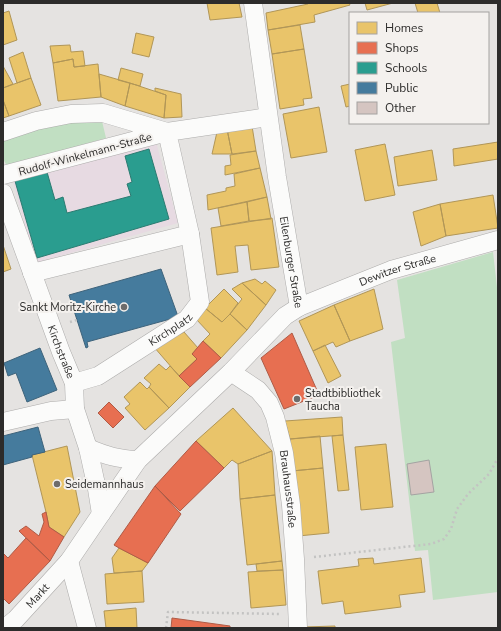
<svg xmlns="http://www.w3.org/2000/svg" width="501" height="631" font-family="'Nunito Sans',sans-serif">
  <rect width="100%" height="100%" fill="#e5e3e1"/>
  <path fill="#e7dae2" d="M155 138 178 223 35 263 12 178Z"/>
  <path fill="#c1dfc2" d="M101 117 106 138 13 165H7C1 159 3 149 3 140L49 125Z
    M493 252 498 296V592L433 600 428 550 415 551 391 342 405 338 397 280Z"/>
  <path fill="#e9c46a" stroke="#b19657" d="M207 3H239L242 17 210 20Z
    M308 3H349L350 5 314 15 315 22 268 30 266 13 308 4Z
    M365 3H393L367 10Z
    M415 3H437L440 13H418Z
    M9 11 17 40 3 45V13Z
    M300 25 304 49 272 54 268 30Z
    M136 33 154 37 149 57 132 53Z
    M70 45 71 52 83 51 85 66 74 67 73 59 53 63 50 46Z
    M304 49 312 98 303 99 304 105 280 109 272 54Z
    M23 52 31 78 17 83 9 58Z
    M73 59 74 67 98 64 101 97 58 101 53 63Z
    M3 66 13 84 3 88Z
    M121 68 143 74 140 86 118 80Z
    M99 74 130 83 125 106 101 97Z
    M31 78 41 105 9 116 3 100V88Z
    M130 83 166 95 164 118 125 106Z
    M350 84V106L346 107 341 86Z
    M155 88 181 94 182 117 164 118 166 95 155 91Z
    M3 100 9 116 3 118Z
    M319 107 327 152 291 158 283 114Z
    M252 126 256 151 232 154 227 129Z
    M227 129 232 154H212L217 132Z
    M498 142V159L454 166 453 149Z
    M385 144 395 195 365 201 355 150Z
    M432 150 437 180 398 186 394 157Z
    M256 151 260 168 225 175V166L231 165 230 155Z
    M260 168 267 197 208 210 207 195 226 191V188L235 186 234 174Z
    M493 195 498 228 446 236 440 204Z
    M267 197 271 219 249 221 247 202Z
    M247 202 249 221 221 226 218 208Z
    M440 204 446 236 421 246 413 212Z
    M272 218 279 267 251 270 248 245 235 246 238 272 217 275 211 228Z
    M3 245 11 269 3 272Z
    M255 279 262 284 265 281 276 290 266 305 242 283Z
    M242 283 266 305 247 330 230 314 242 299 232 289Z
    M224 289 238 303 230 314 222 322 205 308Z
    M374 289 383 329 350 341 334 305Z
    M334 305 350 341 336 347 333 342 313 351 299 321Z
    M205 308 222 322 230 314 247 330 221 358 203 341 210 334 196 319Z
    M184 332 198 348 192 354 197 359 179 376 154 347Z
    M325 345 341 376 328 383 313 351Z
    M159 364 166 370 170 366 190 387 169 408 149 387 151 384 144 378Z
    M140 382 147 389 149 387 169 408 145 430 125 408 130 404 124 397Z
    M233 408 272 451 238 464 232 460 224 468 196 441Z
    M342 417 343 435 290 439 285 421Z
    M343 435 349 490 338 491 332 436Z
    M320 436 323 468 292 471 290 439Z
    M386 444 393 507 361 510 355 447Z
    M67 446 80 512 64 537 49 527 46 512 32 455Z
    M272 451 275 495 240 499 238 464Z
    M323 468 329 533 298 536 292 471Z
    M275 495 282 561 247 565 240 499Z
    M119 548 148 563 142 571 114 573 112 558Z
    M373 558 374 564 421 558 425 592 399 595 401 607 345 614 343 601 322 604 318 571 359 566 358 559Z
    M282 561 283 570 257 571 256 564Z
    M283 570 286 605 251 608 248 572Z
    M142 571 144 602 107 604 105 574Z
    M136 608 137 628H106L104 611Z
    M335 626V628H304V627Z"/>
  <path fill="#e76f51" stroke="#af5b46" d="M292 333 319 395 284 409 261 358Z
    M203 341 221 358 190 387 179 376 197 359 192 354Z
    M109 402 124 417 113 428 98 413Z
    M196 441 224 468 180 511 155 486Z
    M155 486 181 514 148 563 119 548 114 545Z
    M46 512 49 527 64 537 50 561 19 531 26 526 39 536 44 522 42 514Z
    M26 538 50 561 9 604 3 598V556L4 554 8 558Z
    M172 618 230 626V628H171Z"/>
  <path fill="#2a9d8f" stroke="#2b7b71" d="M149 149 169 219 37 258 15 181 47 172 55 200 63 197 67 213 131 196 127 184 132 182 125 156Z"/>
  <path fill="#457b9d" stroke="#3e637b" d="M161 269 180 322 174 318 87 342 88 347 86 348 69 295Z
    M40 348 57 390 27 402 16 373 8 376 4 363Z
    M38 427 45 452 32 455V457L3 465V436Z"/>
  <path fill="#d5c5c1" stroke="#a4a3a2" d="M429 460 434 492 411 495 407 464Z"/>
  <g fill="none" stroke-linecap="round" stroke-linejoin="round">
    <defs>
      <g id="street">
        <path id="s1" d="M253 3 277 177 299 307"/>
        <path d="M3 132 36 121 71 114 103 113 167 132 3 175"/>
        <path id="s2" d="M3 193 61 352 74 383 75 409 88 448 97 489 101 514"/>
        <path d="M32 273 190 234"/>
        <path id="s3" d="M231 372 258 390 269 403 275 417 284 453 291 505 295 559 298 628"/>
        <path id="s4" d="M74 383 98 376 187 319 200 302 190 234 167 132 268 117"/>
        <path d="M3 422 51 411 75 409"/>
        <path d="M88 448C107 456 118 459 138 460"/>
        <path d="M69 561 87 628"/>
        <path id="s5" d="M5 628 16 619 69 561 101 514 138 460 231 372 285 316 299 307 346 288 391 270 498 240"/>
      </g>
    </defs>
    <use href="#street" stroke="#adacab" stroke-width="19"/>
    <path stroke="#c3c3c2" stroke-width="2.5" stroke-dasharray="2 3" stroke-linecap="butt" d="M70 322 77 320
      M314 557 431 544 444 539 451 529 457 509 468 494 489 474 498 458
      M166 628 168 612 280 614"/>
    <use href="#street" stroke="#fbfbfa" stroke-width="18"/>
  </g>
  <g fill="#6d6c6b" stroke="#f4f1ee" stroke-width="1.5">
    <circle cx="124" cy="307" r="4"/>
    <circle cx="297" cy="399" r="4"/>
    <circle cx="57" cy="484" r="4"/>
  </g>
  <g text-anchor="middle" stroke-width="4" stroke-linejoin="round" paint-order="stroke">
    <g font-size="11" fill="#2d2c2b" stroke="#f4f1ee">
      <text transform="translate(85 154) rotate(-15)" y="4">Rudolf-Winkelmann-Straße</text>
      <text dy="4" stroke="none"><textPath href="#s1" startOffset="262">Eilenburger Straße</textPath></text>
      <text dy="4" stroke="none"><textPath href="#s5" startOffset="543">Dewitzer Straße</textPath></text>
      <text dy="4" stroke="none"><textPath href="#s4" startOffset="111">Kirchplatz</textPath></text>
      <text dy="4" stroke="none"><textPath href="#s2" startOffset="169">Kirchstraße</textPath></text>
      <text dy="4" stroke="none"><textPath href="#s3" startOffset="138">Brauhausstraße</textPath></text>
      <text dy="4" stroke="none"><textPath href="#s5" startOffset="46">Markt</textPath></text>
    </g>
    <g font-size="11" fill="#2d2c2b" stroke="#f4f1ee" text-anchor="start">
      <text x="116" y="311" text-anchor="end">Sankt Moritz-Kirche</text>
      <text x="305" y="397">Stadtbibliothek<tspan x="305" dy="13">Taucha</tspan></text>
      <text x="65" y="488">Seidemannhaus</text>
    </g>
  </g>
  <rect width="501" height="631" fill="none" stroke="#2d2c2b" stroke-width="8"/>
  <rect x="349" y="12" width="140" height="112" fill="#f4f1ee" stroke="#a4a2a0"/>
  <rect x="357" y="22" width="20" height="12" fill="#e9c46a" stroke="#a4a2a0"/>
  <text x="385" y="32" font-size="12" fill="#2d2c2b">Homes</text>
  <rect x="357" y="42" width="20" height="12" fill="#e76f51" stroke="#a4a2a0"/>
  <text x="385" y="52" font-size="12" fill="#2d2c2b">Shops</text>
  <rect x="357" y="62" width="20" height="12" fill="#2a9d8f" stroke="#a4a2a0"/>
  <text x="385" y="72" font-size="12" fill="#2d2c2b">Schools</text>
  <rect x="357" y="82" width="20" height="12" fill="#457b9d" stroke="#a4a2a0"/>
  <text x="385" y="92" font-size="12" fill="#2d2c2b">Public</text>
  <rect x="357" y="102" width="20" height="12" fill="#d5c5c1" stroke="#a4a2a0"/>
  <text x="385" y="112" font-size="12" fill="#2d2c2b">Other</text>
</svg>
